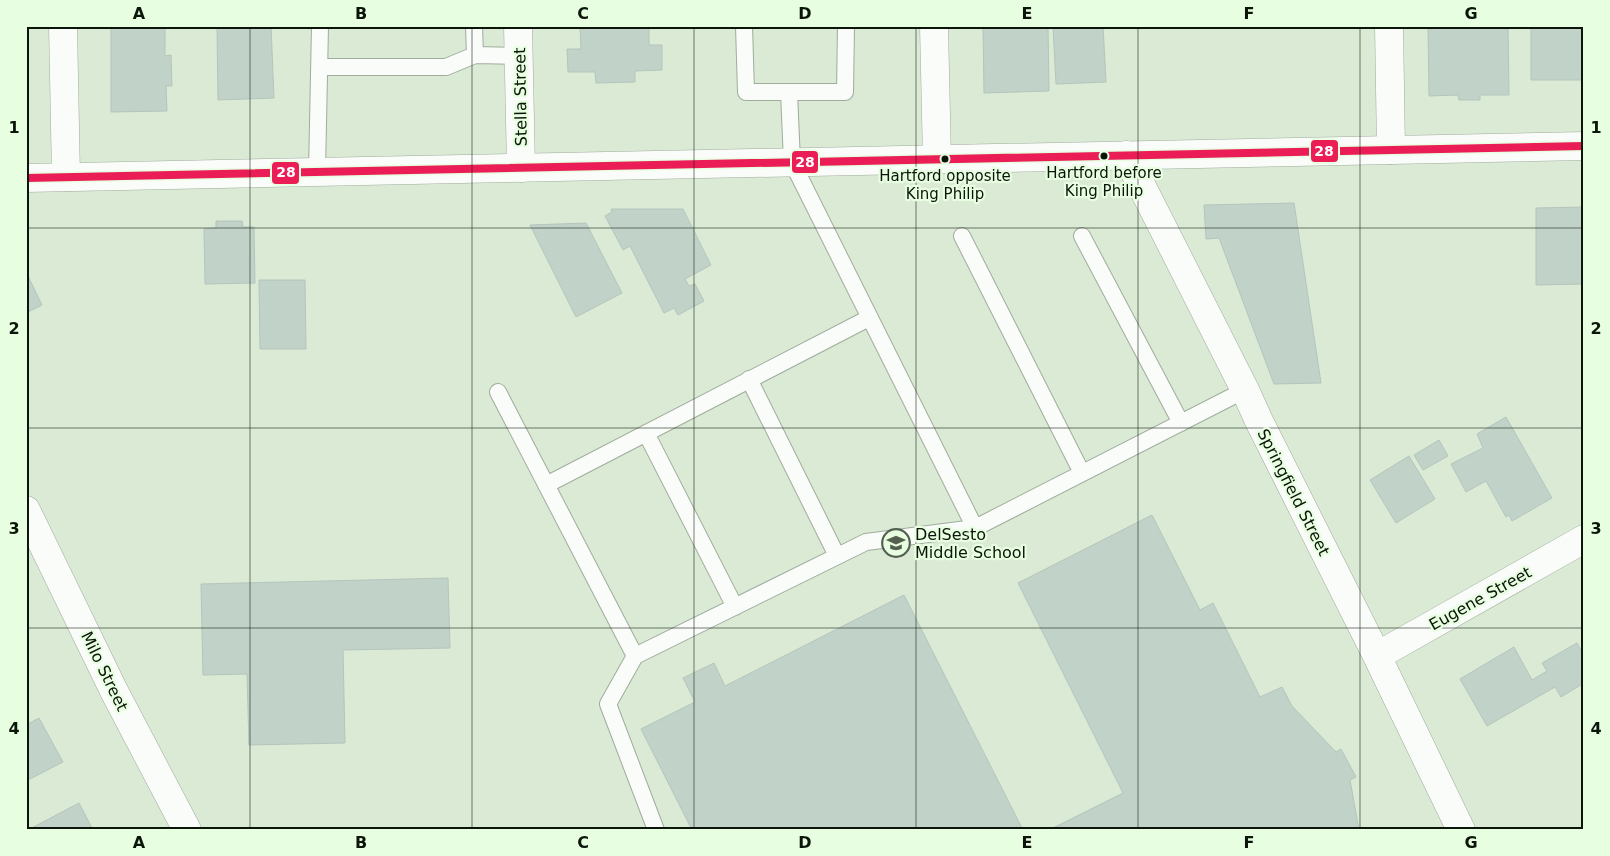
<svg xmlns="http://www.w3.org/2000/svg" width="1610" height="856" font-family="'DejaVu Sans',sans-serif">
  <rect width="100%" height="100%" fill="#daead5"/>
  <path fill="#c1d3c9" stroke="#b4c5bc" d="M111 26H165V56L171 55 172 86H166L167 111 111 112Z
    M217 26H271L274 98 218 100Z
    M580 26H649V45H662V70L635 71V82L596 83 595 72H568L567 49H581Z
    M983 26H1048L1049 91 984 93Z
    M1053 26H1103L1106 82 1056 84Z
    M1428 26H1508L1509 95H1480V100H1459L1458 95 1429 96Z
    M1531 26H1584V80H1531Z
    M1294 203 1321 383 1274 384 1219 238 1206 239 1204 205Z
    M1584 207V284L1536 285V208Z
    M611 209H683L711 265 685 279 689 286 695 284 704 301 678 315 674 308 664 313 630 246 623 250 605 216 612 212Z
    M216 221H242L243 227H254L255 283 205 284 204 229 216 228Z
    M586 223 622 293 576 317 530 225Z
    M26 272 42 305 26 313Z
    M259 280H305L306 349H260Z
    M1506 417 1552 498 1512 521 1509 515 1506 517 1486 481 1466 492 1451 464 1483 448 1477 434Z
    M1439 440 1448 456 1423 470 1414 455Z
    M1409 456 1435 499 1396 523 1370 480Z
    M1152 515 1200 610 1213 603 1260 697 1282 687 1292 706 1336 752 1341 749 1356 777 1350 780 1359 830H1049L1123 793 1018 583Z
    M448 578 450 648 343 650 345 743 249 745 247 674 203 675 201 584Z
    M904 595 1023 830H692L641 729 695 702 683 678 714 663 725 686Z
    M1577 643 1584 656V683L1561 697 1555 687 1487 726 1460 679 1514 647 1532 680 1547 671 1542 663Z
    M39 718 63 762 26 781V725Z
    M79 803 93 830H28Z"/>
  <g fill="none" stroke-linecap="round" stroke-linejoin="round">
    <defs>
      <path id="lane" d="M744 26 746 92H845L846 26
        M475 55 519 56
        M320 67H446L475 55 474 26
        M789 92 792 162 975 528 1245 390
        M317 172 320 26
        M962 236 1082 473
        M1082 236 1181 423
        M749 379 837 556
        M498 392 635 656 866 542 975 528
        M646 433 735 607
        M546 485 869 318
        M635 656 608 704 656 830"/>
      <path id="street" d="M63 26 66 177
        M518 26 521 168
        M934 26 937 160
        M1389 26 1391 150
        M1126 155 1245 390 1259 421 1377 656 1461 830
        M26 510 114 691 187 830
        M1377 656 1584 539"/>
      <path id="secondary" d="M26 178 1584 146"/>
    </defs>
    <use href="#lane" stroke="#a0ac9c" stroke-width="18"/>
    <use href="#street" stroke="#a0ac9c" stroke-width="29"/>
    <use href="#secondary" stroke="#a0ac9c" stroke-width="29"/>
    <use href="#lane" stroke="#f9fcf9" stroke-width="16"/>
    <use href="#street" stroke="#f9fcf9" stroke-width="28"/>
    <use href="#secondary" stroke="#f9fcf9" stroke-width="28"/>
    <defs>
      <path id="bus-1" d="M26 178 1584 146"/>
    </defs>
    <use href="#bus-1" stroke="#e7fee0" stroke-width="11"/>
    <use href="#bus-1" stroke="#ea1d57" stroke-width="8"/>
  </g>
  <path fill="none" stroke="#0c1509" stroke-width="1" stroke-opacity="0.55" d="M250 26V830M472 26V830M694 26V830M916 26V830M1138 26V830M1360 26V830M26 228H1584M26 428H1584M26 628H1584"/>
  <defs>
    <symbol id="school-ring" viewBox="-11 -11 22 22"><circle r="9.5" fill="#e7fee0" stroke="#546050" stroke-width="1.5"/><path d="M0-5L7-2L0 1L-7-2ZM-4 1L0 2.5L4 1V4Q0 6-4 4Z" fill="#546050"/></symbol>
  </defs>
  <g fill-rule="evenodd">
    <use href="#school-ring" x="880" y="527" width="32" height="32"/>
  </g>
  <g fill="#0c1509" stroke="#e7fee0" stroke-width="2">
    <circle cx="1104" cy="156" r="4.5"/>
    <circle cx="945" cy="159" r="4.5"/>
  </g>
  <g text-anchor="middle" stroke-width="4.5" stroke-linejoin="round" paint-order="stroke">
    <g font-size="15" fill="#0c1509" stroke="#e7fee0">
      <text x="1104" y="178">Hartford before<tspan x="1104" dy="18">King Philip</tspan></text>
      <text x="945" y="181">Hartford opposite<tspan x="945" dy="18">King Philip</tspan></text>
    </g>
    <g font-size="16" fill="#0c1509" stroke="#e7fee0">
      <text transform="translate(520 97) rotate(-91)" y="6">Stella Street</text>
      <text transform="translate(1294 492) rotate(63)" y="6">Springfield Street</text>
      <text transform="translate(1480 598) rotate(-29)" y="6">Eugene Street</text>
      <text transform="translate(105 671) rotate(64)" y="6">Milo Street</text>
    </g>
    <g font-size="16" fill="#0c1509" stroke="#e7fee0" text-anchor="start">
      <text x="915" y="540">DelSesto<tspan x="915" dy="18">Middle School</tspan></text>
    </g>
  </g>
  <g stroke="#e7fee0" stroke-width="2">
    <rect x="1310" y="139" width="29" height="24" rx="5" fill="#ea1d57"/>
    <rect x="791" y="150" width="28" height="24" rx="5" fill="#ea1d57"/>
    <rect x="271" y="161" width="29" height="24" rx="5" fill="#ea1d57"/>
  </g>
  <g font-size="14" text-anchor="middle" font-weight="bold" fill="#fff">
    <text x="1324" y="156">28</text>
    <text x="805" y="167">28</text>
    <text x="286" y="177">28</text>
  </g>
  <rect width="1610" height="856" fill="none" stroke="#e7fee0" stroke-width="55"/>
  <rect x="28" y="28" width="1554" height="800" fill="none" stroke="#0c1509" stroke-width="2"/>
  <g font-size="16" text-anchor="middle" font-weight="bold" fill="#0c1509">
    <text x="139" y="19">A</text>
    <text x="361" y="19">B</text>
    <text x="583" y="19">C</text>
    <text x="805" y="19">D</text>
    <text x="1027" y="19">E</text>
    <text x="1249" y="19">F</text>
    <text x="1471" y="19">G</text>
    <text x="14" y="133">1</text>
    <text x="1596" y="133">1</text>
    <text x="14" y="334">2</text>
    <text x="1596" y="334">2</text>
    <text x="14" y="534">3</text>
    <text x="1596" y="534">3</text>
    <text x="14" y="734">4</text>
    <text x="1596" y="734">4</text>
    <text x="139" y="848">A</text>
    <text x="361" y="848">B</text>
    <text x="583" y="848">C</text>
    <text x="805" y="848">D</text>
    <text x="1027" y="848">E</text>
    <text x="1249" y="848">F</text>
    <text x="1471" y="848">G</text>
  </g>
</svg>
